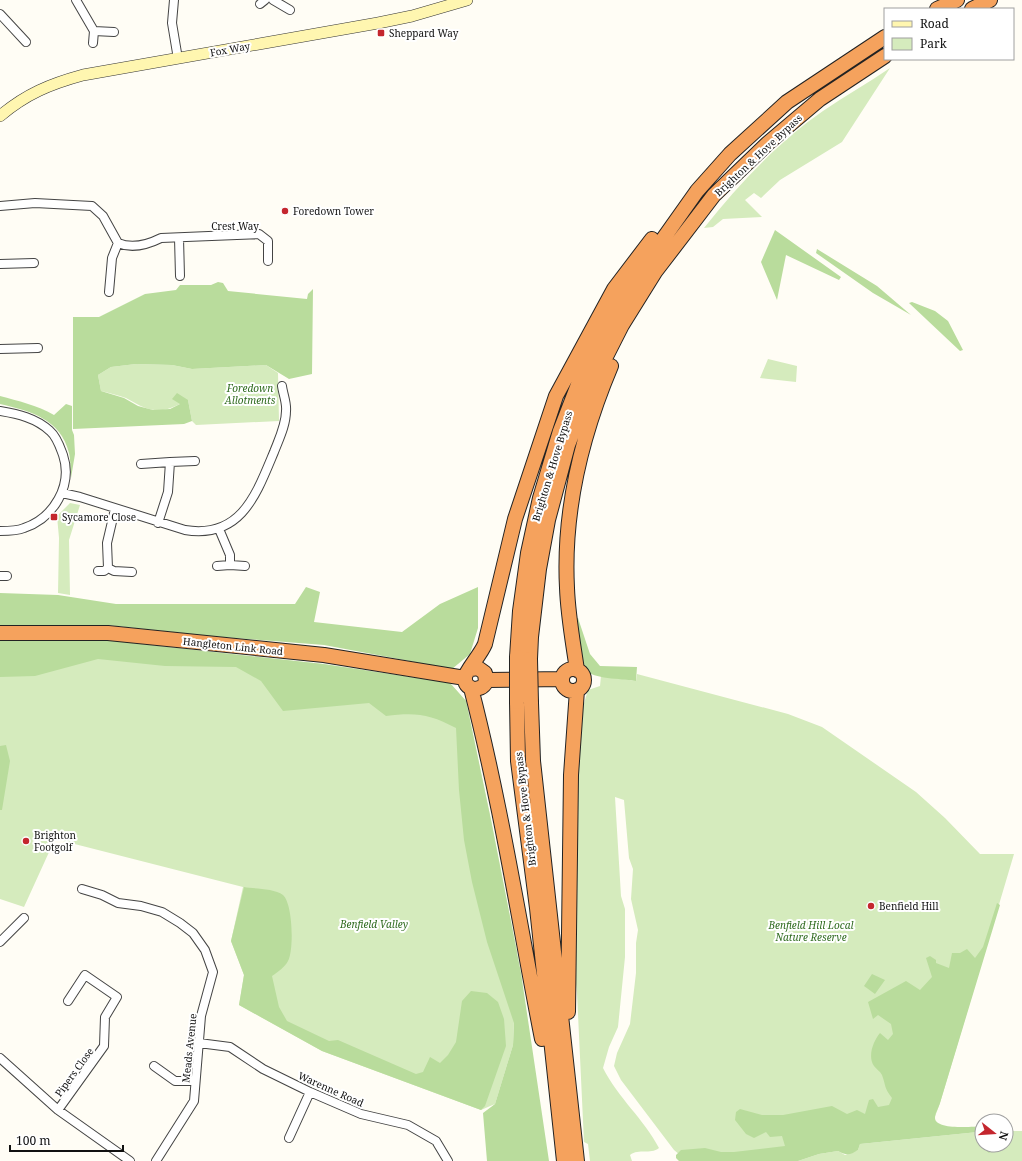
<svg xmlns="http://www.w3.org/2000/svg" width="1022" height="1161" font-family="'Noto Serif',serif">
  <rect width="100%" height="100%" fill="#fffdf5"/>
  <path fill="#d5ebbd" d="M890 68 842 142 780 180 761 198 754 193 745 200 762 217 723 219 713 227 704 228C738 185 778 142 823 111 845 96 868 83 890 68Z
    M768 359 797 366 796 382 760 378Z
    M136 364 172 365 192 369 266 365 278 373 279 421 196 425 192 421 188 400C160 415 152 413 126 398 118 395 109 393 101 391L98 375 111 367Z
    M70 503 80 505 69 540 70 595 58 593 59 538 57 516Z
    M0 639 114 641 323 664 450 683 466 701 491 820 517 952 513 1045 495 1104 481 1110 322 1051 239 1005 244 975 231 941 243 887 55 839 24 907 0 899Z
    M637 674 788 714 822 727 916 792 945 818 980 854H1014L940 1103 929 1133 686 1160 674 1150 621 1080 614 1066 617 1053 630 1024 636 973V943L638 930 631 899 633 869 629 858 624 800 615 797 621 896 625 909V957L618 1027 609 1047 603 1068C618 1098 644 1119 659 1148 650 1155 639 1148 630 1155L632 1161H590L588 1144 584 1142 577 993 572 945 574 807 582 710 588 690 600 686 601 676 636 681Z
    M1006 1131H1022V1161H798L819 1154 838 1151 845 1155 858 1150 860 1144 978 1132H982V1145H1006Z"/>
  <path fill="#b9dc9c" d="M775 230 841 277 839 280 786 255 777 300 761 262Z
    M817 249 877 286 911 315 873 293 816 253Z
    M218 282 223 283 228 291 307 299 308 294 313 289 312 374 289 379 266 365 192 369 172 365 136 364 111 367 98 375 101 391 124 398 138 406 153 410 170 409 180 404 172 399 177 393 188 400 192 421 184 424 73 429V317H99L145 294 176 290 180 285H211Z
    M912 302 935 311 948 321 963 350 960 351 909 303Z
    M0 396C18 401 37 405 54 415L66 404 72 406V430L74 435 75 454 71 478C70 470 71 461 69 453 61 419 30 411 0 404Z
    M306 587 320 592 314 622 402 632 440 604 478 587V628L470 654 452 669 324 645 210 636 107 625 0 627V593L58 595 116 604H295Z
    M578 618 590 654 600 666 637 667 636 681C626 679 596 679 588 672 575 660 575 636 572 619Z
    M0 639 114 641 323 664 450 683 466 701 491 820 521 973 549 1161H487L483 1113 495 1104 513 1045 514 1023 487 942 472 882 464 840 459 790 456 728C430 714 415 712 386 716L369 703 283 711 261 681 236 667 165 666 98 659 35 676 0 677Z
    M6 745 10 761 2 810H0V746Z
    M244 887C254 889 274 888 283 895 293 904 294 950 288 961 285 967 278 972 272 976L279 1007 287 1021 329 1041 338 1040 416 1074 423 1072 430 1057 440 1063 448 1055 456 1042 462 1001 471 991 487 993 498 1002 504 1019 506 1046 485 1106 481 1110 322 1051 239 1005 244 975 231 941Z
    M997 903 1000 905 940 1103C939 1107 935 1113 935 1118 935 1130 973 1127 982 1126V1145H989L991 1151 989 1153 978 1144 982 1137 978 1132 860 1144 858 1150C850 1155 847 1156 838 1151L819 1154 798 1161H679L676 1158V1155L681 1150 705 1148 721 1152H734L785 1146 782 1136 770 1137 766 1132 754 1138 746 1134 735 1120 736 1112 740 1109 762 1115H783L832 1106 847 1114 857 1110 865 1114 869 1100 873 1099 878 1107 889 1105 892 1098C884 1088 886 1086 882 1075 880 1071 876 1069 874 1066 867 1056 874 1040 880 1033L888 1040 893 1034 891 1024 878 1015 873 1019 868 1002 906 981 920 990 932 977 926 958 930 956 936 960V963L949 968 952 953H960L967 949 975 958 983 947Z
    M872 974 885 980 875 994 864 986Z"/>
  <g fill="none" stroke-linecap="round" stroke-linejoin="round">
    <defs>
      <path id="street" d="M76 0 94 31 114 32
        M174 0 172 23 178 59
        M273 0 290 10
        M260 4 265 0
        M0 14 26 42
        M93 43 94 31
        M0 206 35 203 92 206 103 216 118 243 112 258 109 292
        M179 238 180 276
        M118 243C132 249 149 244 161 238L259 234 268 241V261
        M0 264 34 263
        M0 349 38 348
        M0 411C18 414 36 418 50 431 57 437 60 447 63 455 73 485 54 518 24 528 17 531 7 531 0 531
        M170 462 195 461
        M141 464 170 462 168 492 158 523
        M62 493 80 497 185 530C241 539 256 495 274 452 279 439 286 425 286 411 287 403 283 394 282 386
        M115 509 107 543 108 568 114 571 132 572
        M230 565 245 566
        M217 566 230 565V555L219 529
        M98 571H104L108 568
        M0 576H7
        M82 889 102 895 118 903 141 906 162 912 180 923 193 933 205 950 213 972 201 1016 194 1101 156 1161
        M0 942 24 918
        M199 1043 230 1047 263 1069 310 1092 361 1114 408 1125 436 1141 448 1161
        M0 1058 58 1110 130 1161
        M154 1066 175 1081H195
        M58 1110 104 1046 105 1017 117 997 85 975 68 1001
        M289 1138 310 1092"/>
      <path id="secondary" d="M0 116C26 94 50 84 83 75L378 23 412 16 467 0"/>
      <path id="highway" d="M937 9 957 0
        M972 9 990 0
        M0 633H108L324 655 465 678
        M517 657 520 611 528 553 540 498 560 431 579 382 634 280 697 191 730 154 787 102 885 37
        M530 659 531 637 539 569 548 520 568 445 589 390 622 325 655 272 714 195 768 143 820 99 885 56
        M471 669 478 668 485 673 486 682C481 693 463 690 465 677 466 671 481 654 485 644L515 519 556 396 614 289 652 239
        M562 680a11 11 0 1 1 22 0a11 11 0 1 1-22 0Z
        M577 670C573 642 568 616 567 588 563 511 581 437 611 366
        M487 680 562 679
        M471 688C501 804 519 922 542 1039
        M517 702 518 761 537 908 564 1161
        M531 703 533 761 577 1161
        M568 1012 571 775 577 690"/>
    </defs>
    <use href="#street" stroke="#444" stroke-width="10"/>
    <use href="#secondary" stroke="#333" stroke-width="12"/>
    <use href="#highway" stroke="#222" stroke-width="16"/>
    <use href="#street" stroke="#fff" stroke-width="8"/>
    <use href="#secondary" stroke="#fff6b0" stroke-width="11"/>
    <use href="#highway" stroke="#f5a25d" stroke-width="14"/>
    <defs>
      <path id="highway-bridge" d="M517 657V702
        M530 659 531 703"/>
    </defs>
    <use href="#highway-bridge" stroke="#222" stroke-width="16" stroke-linecap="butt"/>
    <use href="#highway-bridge" stroke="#f5a25d" stroke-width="14"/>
  </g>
  <g fill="#c4262e" stroke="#fff" stroke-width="1.5">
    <rect x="377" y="29" width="8" height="8" rx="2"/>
    <circle cx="285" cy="211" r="4"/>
    <rect x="50" y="513" width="8" height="8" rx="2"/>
    <circle cx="26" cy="841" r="4"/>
    <circle cx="871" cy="906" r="4"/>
  </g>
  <g text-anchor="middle" stroke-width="4" stroke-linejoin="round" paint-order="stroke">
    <g font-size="10" fill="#111" stroke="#fff" text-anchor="start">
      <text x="389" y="37">Sheppard Way</text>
      <text x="293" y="215">Foredown Tower</text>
      <text x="62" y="521">Sycamore Close</text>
      <text x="34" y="839">Brighton<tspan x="34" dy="12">Footgolf</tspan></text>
      <text x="879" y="910">Benfield Hill</text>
    </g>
    <g font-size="10" fill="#111" stroke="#fff">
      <text transform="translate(230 49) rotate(-10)" y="4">Fox Way</text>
      <text transform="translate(758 155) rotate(-43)" y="4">Brighton &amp; Hove Bypass</text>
      <text x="235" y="230">Crest Way</text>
      <text transform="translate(552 466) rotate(-73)" y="4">Brighton &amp; Hove Bypass</text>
      <text transform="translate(233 646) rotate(6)" y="4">Hangleton Link Road</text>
      <text transform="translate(525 809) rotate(-97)" y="4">Brighton &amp; Hove Bypass</text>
      <text transform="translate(189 1048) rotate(-84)" y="4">Meads Avenue</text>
      <text transform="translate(74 1072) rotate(-54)" y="4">Pipers Close</text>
      <text transform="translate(331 1089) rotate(24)" y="4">Warenne Road</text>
    </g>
    <g font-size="10" font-style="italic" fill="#2f6b1f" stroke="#fff">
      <text x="250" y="392">Foredown<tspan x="250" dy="12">Allotments</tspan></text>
      <text x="374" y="928">Benfield Valley</text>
      <text x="811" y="929">Benfield Hill Local<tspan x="811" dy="12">Nature Reserve</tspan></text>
    </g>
  </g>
  <rect x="884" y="8" width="130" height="52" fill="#ffffff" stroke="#a0a0a0"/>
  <rect x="892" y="21" width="20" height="6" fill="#fff6b0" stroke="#a0a0a0"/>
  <text x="920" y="28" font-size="12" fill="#111111">Road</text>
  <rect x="892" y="38" width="20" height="12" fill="#d5ebbd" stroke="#a0a0a0"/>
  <text x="920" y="48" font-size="12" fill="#111111">Park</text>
  <g transform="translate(994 1133) rotate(107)"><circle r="19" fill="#ffffff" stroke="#a0a0a0"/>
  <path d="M0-3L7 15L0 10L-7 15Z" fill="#c4262e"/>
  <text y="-6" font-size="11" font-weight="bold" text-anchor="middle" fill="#111111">N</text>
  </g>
  <path d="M10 1145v6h113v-6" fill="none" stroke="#111111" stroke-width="2"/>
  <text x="16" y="1145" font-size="12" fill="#111111" stroke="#ffffff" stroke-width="3" paint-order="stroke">100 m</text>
</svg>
